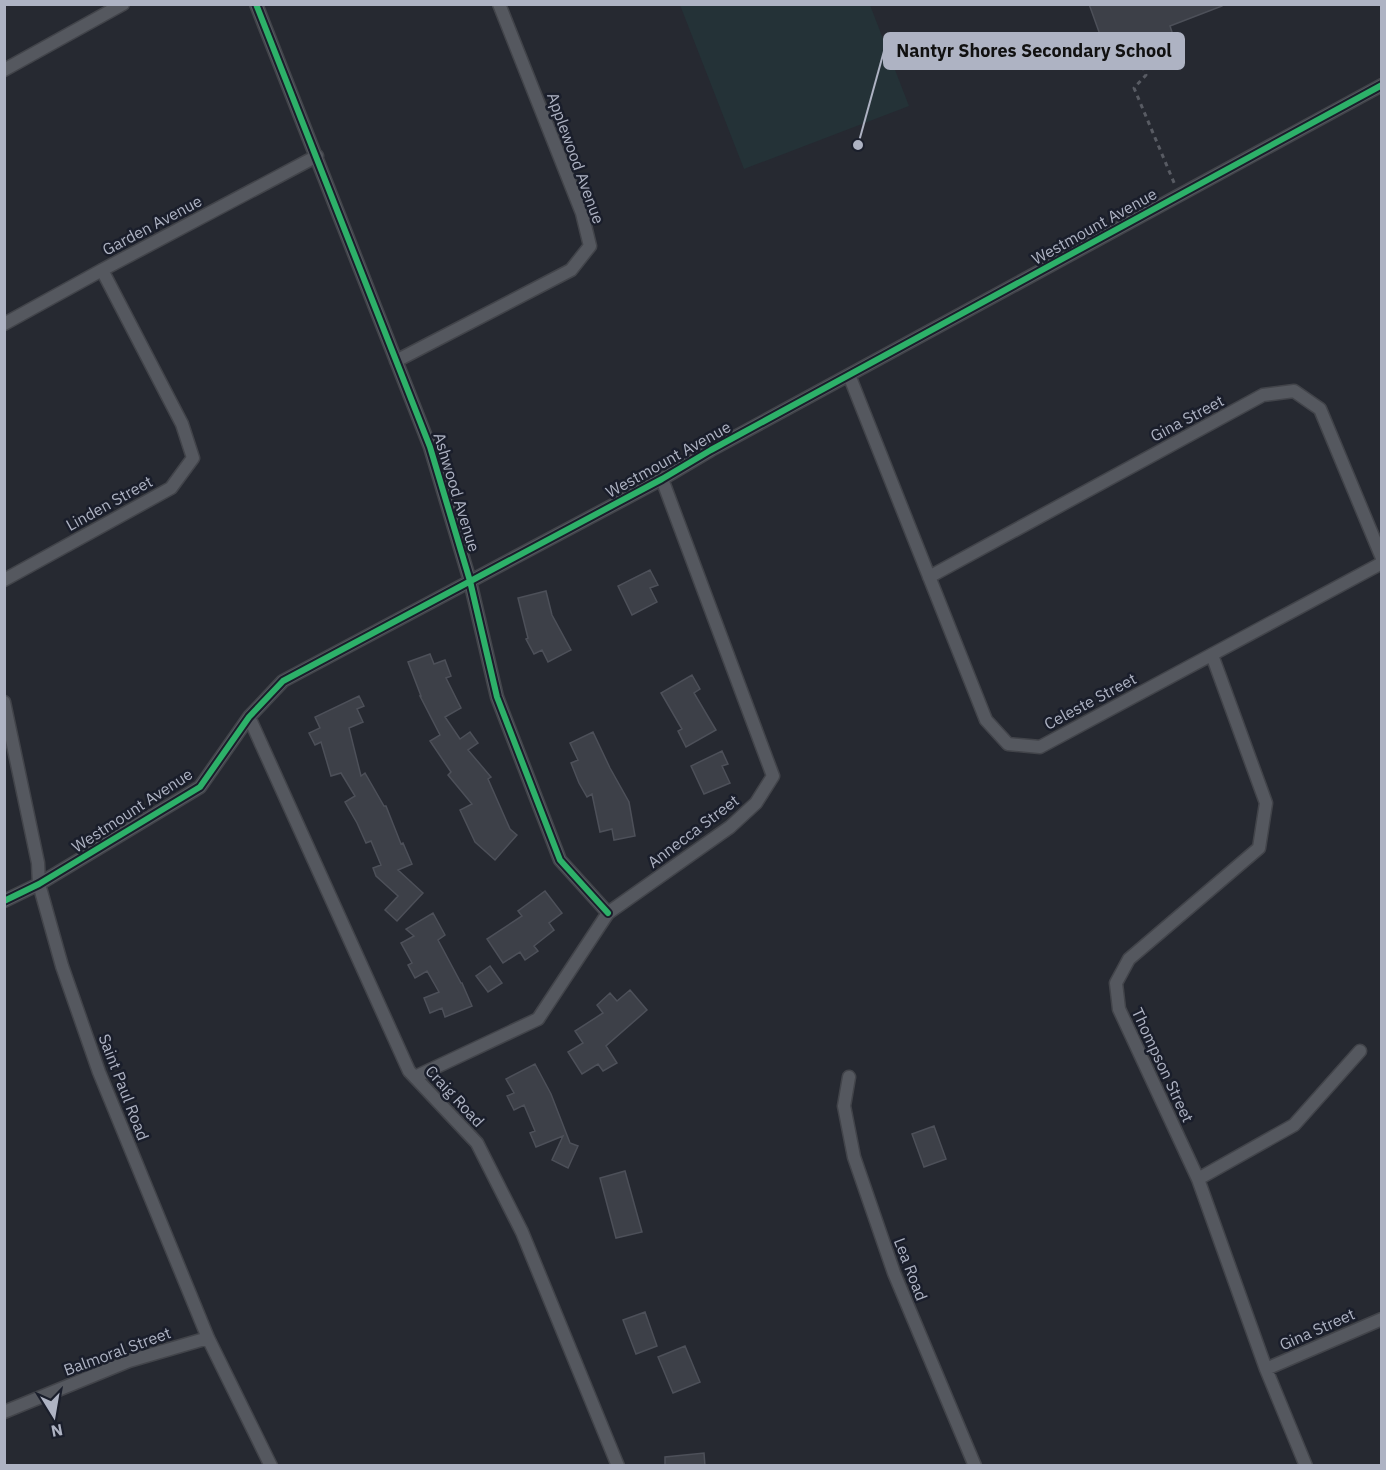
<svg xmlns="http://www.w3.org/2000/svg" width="1386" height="1470" font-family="'IBM Plex Sans',sans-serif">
  <rect width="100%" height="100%" fill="#262931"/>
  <path fill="#243237" d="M680 5H870L909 106 744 169Z"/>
  <path fill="#3d4048" stroke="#4d5059" stroke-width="1.5" d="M1089 4H1222V6L1170 26 1172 32 1108 57Z
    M650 570 658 585 650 588 657 602 632 615 618 586Z
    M546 591 552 615 571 650 548 662 542 650 534 654 526 639 528 638 518 598Z
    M430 654 434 664 445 660 451 676 446 678 461 708 445 717 460 739 470 732 478 743 468 750 491 777 488 779 510 829 517 835 495 860 475 842 460 810 472 804 448 775 451 772 430 741 440 735 420 696H421L408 662Z
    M692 675 700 689 694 693 716 730 686 747 678 731 682 729 661 693Z
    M359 696 364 706 357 709 363 722 349 728 361 776 365 773 384 806H386L401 844 403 843 412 864 398 870 423 893 397 921 385 910 398 896 376 876 373 868 381 865 371 841 366 843 357 823 345 802 355 796 341 773 331 776 321 742 315 745 309 733 320 728 315 717Z
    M593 732 610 768 629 802 635 836 614 840 612 829 600 832 592 794 587 797 579 783 571 763 578 760 570 743Z
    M722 751 728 764 722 766 730 783 704 794 691 766Z
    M545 891 562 913 549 923 554 930 534 946 538 951 525 960 520 952 503 963 487 939 522 916 518 911Z
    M433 913 445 935 438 940 461 983H462L472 1006 445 1017 442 1008 430 1013 424 998 439 992 427 971 415 978 408 965 412 963 401 943 414 936 406 929Z
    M490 966 502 983 488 992 476 976Z
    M630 990 647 1010 606 1046 617 1063 603 1071 598 1064 582 1074 568 1052 583 1043 575 1031 603 1013 597 1005 610 993 617 1001Z
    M535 1064 551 1094 570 1143 578 1146 568 1168 552 1160 563 1136 536 1147 530 1133 535 1131 524 1105 514 1110 507 1096 514 1093 506 1079Z
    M934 1126 946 1159 924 1167 912 1134Z
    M625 1171 642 1232 616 1238 600 1178Z
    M645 1312 657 1346 636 1354 623 1320Z
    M685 1346 700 1382 673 1393 658 1357Z
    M704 1453 705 1466H665V1457Z"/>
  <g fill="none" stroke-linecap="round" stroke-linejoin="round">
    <defs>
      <path id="minor" d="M256 4 430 447 470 581 497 697 560 860 608 913
        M4 70 123 4
        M4 324 102 270 317 156
        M396 361 571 270 590 246 582 213 499 4
        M849 375 986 720 1008 744 1040 747 1382 563
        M929 577 1263 395 1294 391 1320 409 1382 558
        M4 580 171 488 193 458 182 424 102 270
        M1212 655 1266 803 1259 848 1129 959 1116 983 1119 1009 1198 1179 1266 1369 1306 1466
        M4 702 38 863 39 884 62 966 99 1072 208 1338 271 1466
        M249 717 409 1071 477 1143 522 1232 618 1466
        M4 901 39 884 200 787 249 717 283 681 662 479 711 450 1382 85
        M415 1077 538 1019 608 913 730 827 756 803 773 776 662 479
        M849 1077 844 1106 854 1157 894 1273 975 1466
        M1198 1179 1294 1125 1360 1051
        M1266 1369 1382 1319
        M4 1412 129 1361 208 1338"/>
    </defs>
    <use href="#minor" stroke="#42444a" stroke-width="15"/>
    <path stroke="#585b63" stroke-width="3" stroke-dasharray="4.5 4.5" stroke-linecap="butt" d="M1136 49 1146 75 1134 88 1175 185"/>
    <use href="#minor" stroke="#55585f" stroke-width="12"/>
    <defs>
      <path id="cycleway" d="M256 4 430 447 470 581 497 697 560 860 608 913
        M4 901 39 884 200 787 249 717 283 681 662 479 711 450 1382 85"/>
    </defs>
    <use href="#cycleway" stroke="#1a1e2b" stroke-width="10"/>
    <use href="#cycleway" stroke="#2db169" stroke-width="6"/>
  </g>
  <g text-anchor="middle" stroke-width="5" stroke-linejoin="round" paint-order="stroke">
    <g font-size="16" fill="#aeb3c3" stroke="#1a1e2b">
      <text transform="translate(576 158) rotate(70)" y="6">Applewood Avenue</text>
      <text transform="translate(152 225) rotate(-28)" y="6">Garden Avenue</text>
      <text transform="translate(1094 226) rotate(-29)" y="6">Westmount Avenue</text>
      <text transform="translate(1187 418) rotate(-28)" y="6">Gina Street</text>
      <text transform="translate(668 459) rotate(-29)" y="6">Westmount Avenue</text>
      <text transform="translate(457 492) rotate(73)" y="6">Ashwood Avenue</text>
      <text transform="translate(109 503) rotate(-29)" y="6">Linden Street</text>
      <text transform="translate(1090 701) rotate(-28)" y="6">Celeste Street</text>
      <text transform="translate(132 810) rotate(-33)" y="6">Westmount Avenue</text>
      <text transform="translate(693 831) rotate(-37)" y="6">Annecca Street</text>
      <text transform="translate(1163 1065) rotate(65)" y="6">Thompson Street</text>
      <text transform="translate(124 1087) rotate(69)" y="6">Saint Paul Road</text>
      <text transform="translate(455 1096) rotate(47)" y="6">Craig Road</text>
      <text transform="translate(911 1269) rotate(69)" y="6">Lea Road</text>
      <text transform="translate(1317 1329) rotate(-24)" y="6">Gina Street</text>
      <text transform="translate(117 1351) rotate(-20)" y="6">Balmoral Street</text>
    </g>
  </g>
  <path fill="none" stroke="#aeb3c3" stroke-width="2" d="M858 145L884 51"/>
  <circle fill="#aeb3c3" stroke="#1a1e2b" stroke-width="2" cx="858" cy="145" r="6"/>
  <rect fill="#aeb3c3" stroke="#aeb3c3" stroke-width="2" x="884" y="33" width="300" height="36" rx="6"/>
  <g font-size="18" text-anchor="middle" font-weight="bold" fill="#111">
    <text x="1034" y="57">Nantyr Shores Secondary School</text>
  </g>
  <rect width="1386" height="1470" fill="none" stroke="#aeb3c3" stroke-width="12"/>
  <g transform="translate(54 1416) rotate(169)" stroke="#1a1e2b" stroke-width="4.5" paint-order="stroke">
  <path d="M0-4.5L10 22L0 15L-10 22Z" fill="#aeb3c3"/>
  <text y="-9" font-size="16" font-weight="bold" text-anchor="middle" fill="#aeb3c3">N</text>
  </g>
</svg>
